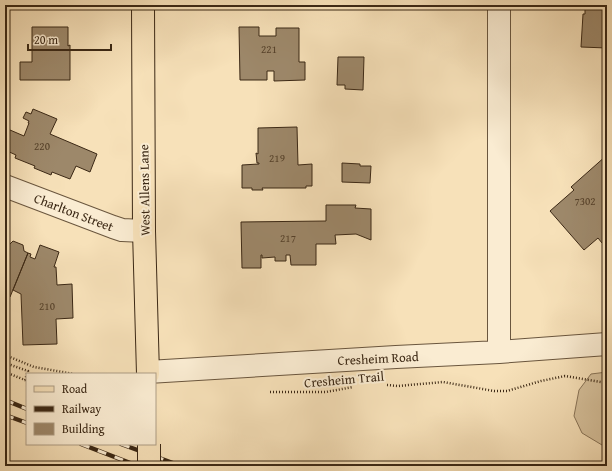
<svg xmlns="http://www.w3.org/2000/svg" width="612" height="471" font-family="'Gentium Book Plus',serif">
  <rect width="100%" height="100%" fill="#f7e1b9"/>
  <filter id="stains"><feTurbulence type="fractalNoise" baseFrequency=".005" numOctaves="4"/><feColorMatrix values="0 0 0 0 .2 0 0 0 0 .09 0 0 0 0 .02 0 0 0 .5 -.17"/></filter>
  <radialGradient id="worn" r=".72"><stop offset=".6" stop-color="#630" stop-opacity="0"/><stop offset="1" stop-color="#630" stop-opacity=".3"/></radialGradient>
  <path fill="#d7c29d" stroke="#897559" d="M607 372V448L582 433 574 416 579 390 591 374Z"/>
  <path fill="#9d886a" stroke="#3b2815" d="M585 5H607V48L581 47 583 14H585Z
    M32 27H68V46L70 45V80H20V62H32Z
    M239 27H259V36H276V28H299V62H305V80L274 81V71H267V80H240Z
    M338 57H364L363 90 345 89V85H337Z
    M33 109 57 119 50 134 97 154 90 172 76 166 70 179 52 172 51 175 34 168 35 166 15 158 16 155 5 150V142L10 130 24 136 29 123H28L29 121 23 118 26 112 31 114Z
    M297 127 298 165 312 164V186H306V188H262L263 190H252V188H242V165L259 164V163H257L256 153 258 154V128Z
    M607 155V239L602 243 598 238 584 250 550 211 574 190 571 187Z
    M342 163 360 164V166H371L370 183 342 182Z
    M326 205H356L355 208 371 209V240L356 234 335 235 336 244H316V265H291L290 255H286V261H275V257L262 258V255H261V268H242L241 222 326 221Z
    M13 241 23 245 24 251 28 253 10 297 5 295V244L9 245Z
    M40 245 59 252 54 267H56L57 285 72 284 73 318 56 319 57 344 23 345 21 294 13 290 28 253 31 254 30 257 35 259Z"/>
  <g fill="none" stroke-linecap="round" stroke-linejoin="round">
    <defs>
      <path id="minor" d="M499 5V352
        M5 186 113 227 122 230 144 231
        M148 372 396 357 499 352 607 344"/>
      <path id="major" d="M143 5 144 231 148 374"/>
    </defs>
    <use href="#minor" stroke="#6a563e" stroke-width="24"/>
    <use href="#major" stroke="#3b2815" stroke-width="24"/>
    <path stroke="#3b2815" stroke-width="2.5" stroke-dasharray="1 2" stroke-linecap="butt" d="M5 355 34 367 74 374
      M5 363 28 371 25 380 5 372
      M387 385 398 386 443 382 494 391H507L541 381 565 376 607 383
      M270 392H326L353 387
      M5 440 8 441 5 447"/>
    <use href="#minor" stroke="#faecd2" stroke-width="22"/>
    <use href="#major" stroke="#f7e1b9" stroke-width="22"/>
    <defs>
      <path id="rail" d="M5 400 27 409
        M5 415 27 423
        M81 444 138 466
        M121 444 181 466"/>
    </defs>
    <use href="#rail" stroke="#3b2815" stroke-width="4.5"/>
    <use href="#rail" stroke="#faecd2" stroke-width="3" stroke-dasharray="9" stroke-linecap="butt"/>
    <defs>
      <path id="major-bridge" d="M149 444V466"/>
    </defs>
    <use href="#major-bridge" stroke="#3b2815" stroke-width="24" stroke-linecap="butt"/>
    <use href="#major-bridge" stroke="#f7e1b9" stroke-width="22"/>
  </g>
  <g text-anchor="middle" stroke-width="4" stroke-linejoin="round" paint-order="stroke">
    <g font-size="11" fill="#54402a">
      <text x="269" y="53">221</text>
      <text x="42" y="150">220</text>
      <text x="277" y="162">219</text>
      <text x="585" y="205">7302</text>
      <text x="288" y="242">217</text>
      <text x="47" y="310">210</text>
    </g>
    <g font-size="13" fill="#3b2815" stroke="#faecd2">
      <text transform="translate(144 190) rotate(-91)" y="5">West Allens Lane</text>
      <text transform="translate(74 212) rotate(21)" y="5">Charlton Street</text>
      <text transform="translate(378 358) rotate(-3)" y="5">Cresheim Road</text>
      <text transform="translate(344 379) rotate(-5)" y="5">Cresheim Trail</text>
    </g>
  </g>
  <rect width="612" height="471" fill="none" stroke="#f7e1b9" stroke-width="20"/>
  <rect x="6" y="6" width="600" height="459" fill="none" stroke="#3b2815" stroke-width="2"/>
  <rect x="10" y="10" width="592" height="451" fill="none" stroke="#3b2815"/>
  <rect x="26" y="373" width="130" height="72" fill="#faecd2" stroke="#ae9e86"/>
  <rect x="34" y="386" width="20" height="6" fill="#f7e1b9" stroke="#ae9e86"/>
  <text x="62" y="393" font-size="12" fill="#3b2815">Road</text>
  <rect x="34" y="406" width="20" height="6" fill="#3b2815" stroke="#ae9e86"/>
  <text x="62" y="413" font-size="12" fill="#3b2815">Railway</text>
  <rect x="34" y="423" width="20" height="12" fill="#9d886a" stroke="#ae9e86"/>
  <text x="62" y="433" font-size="12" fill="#3b2815">Building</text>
  <path d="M28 44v6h83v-6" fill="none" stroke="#3b2815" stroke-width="2"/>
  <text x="34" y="44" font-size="12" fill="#3b2815" stroke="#faecd2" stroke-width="3" paint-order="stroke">20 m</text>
  <rect width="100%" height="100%" filter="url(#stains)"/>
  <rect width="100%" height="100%" fill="url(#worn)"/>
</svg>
